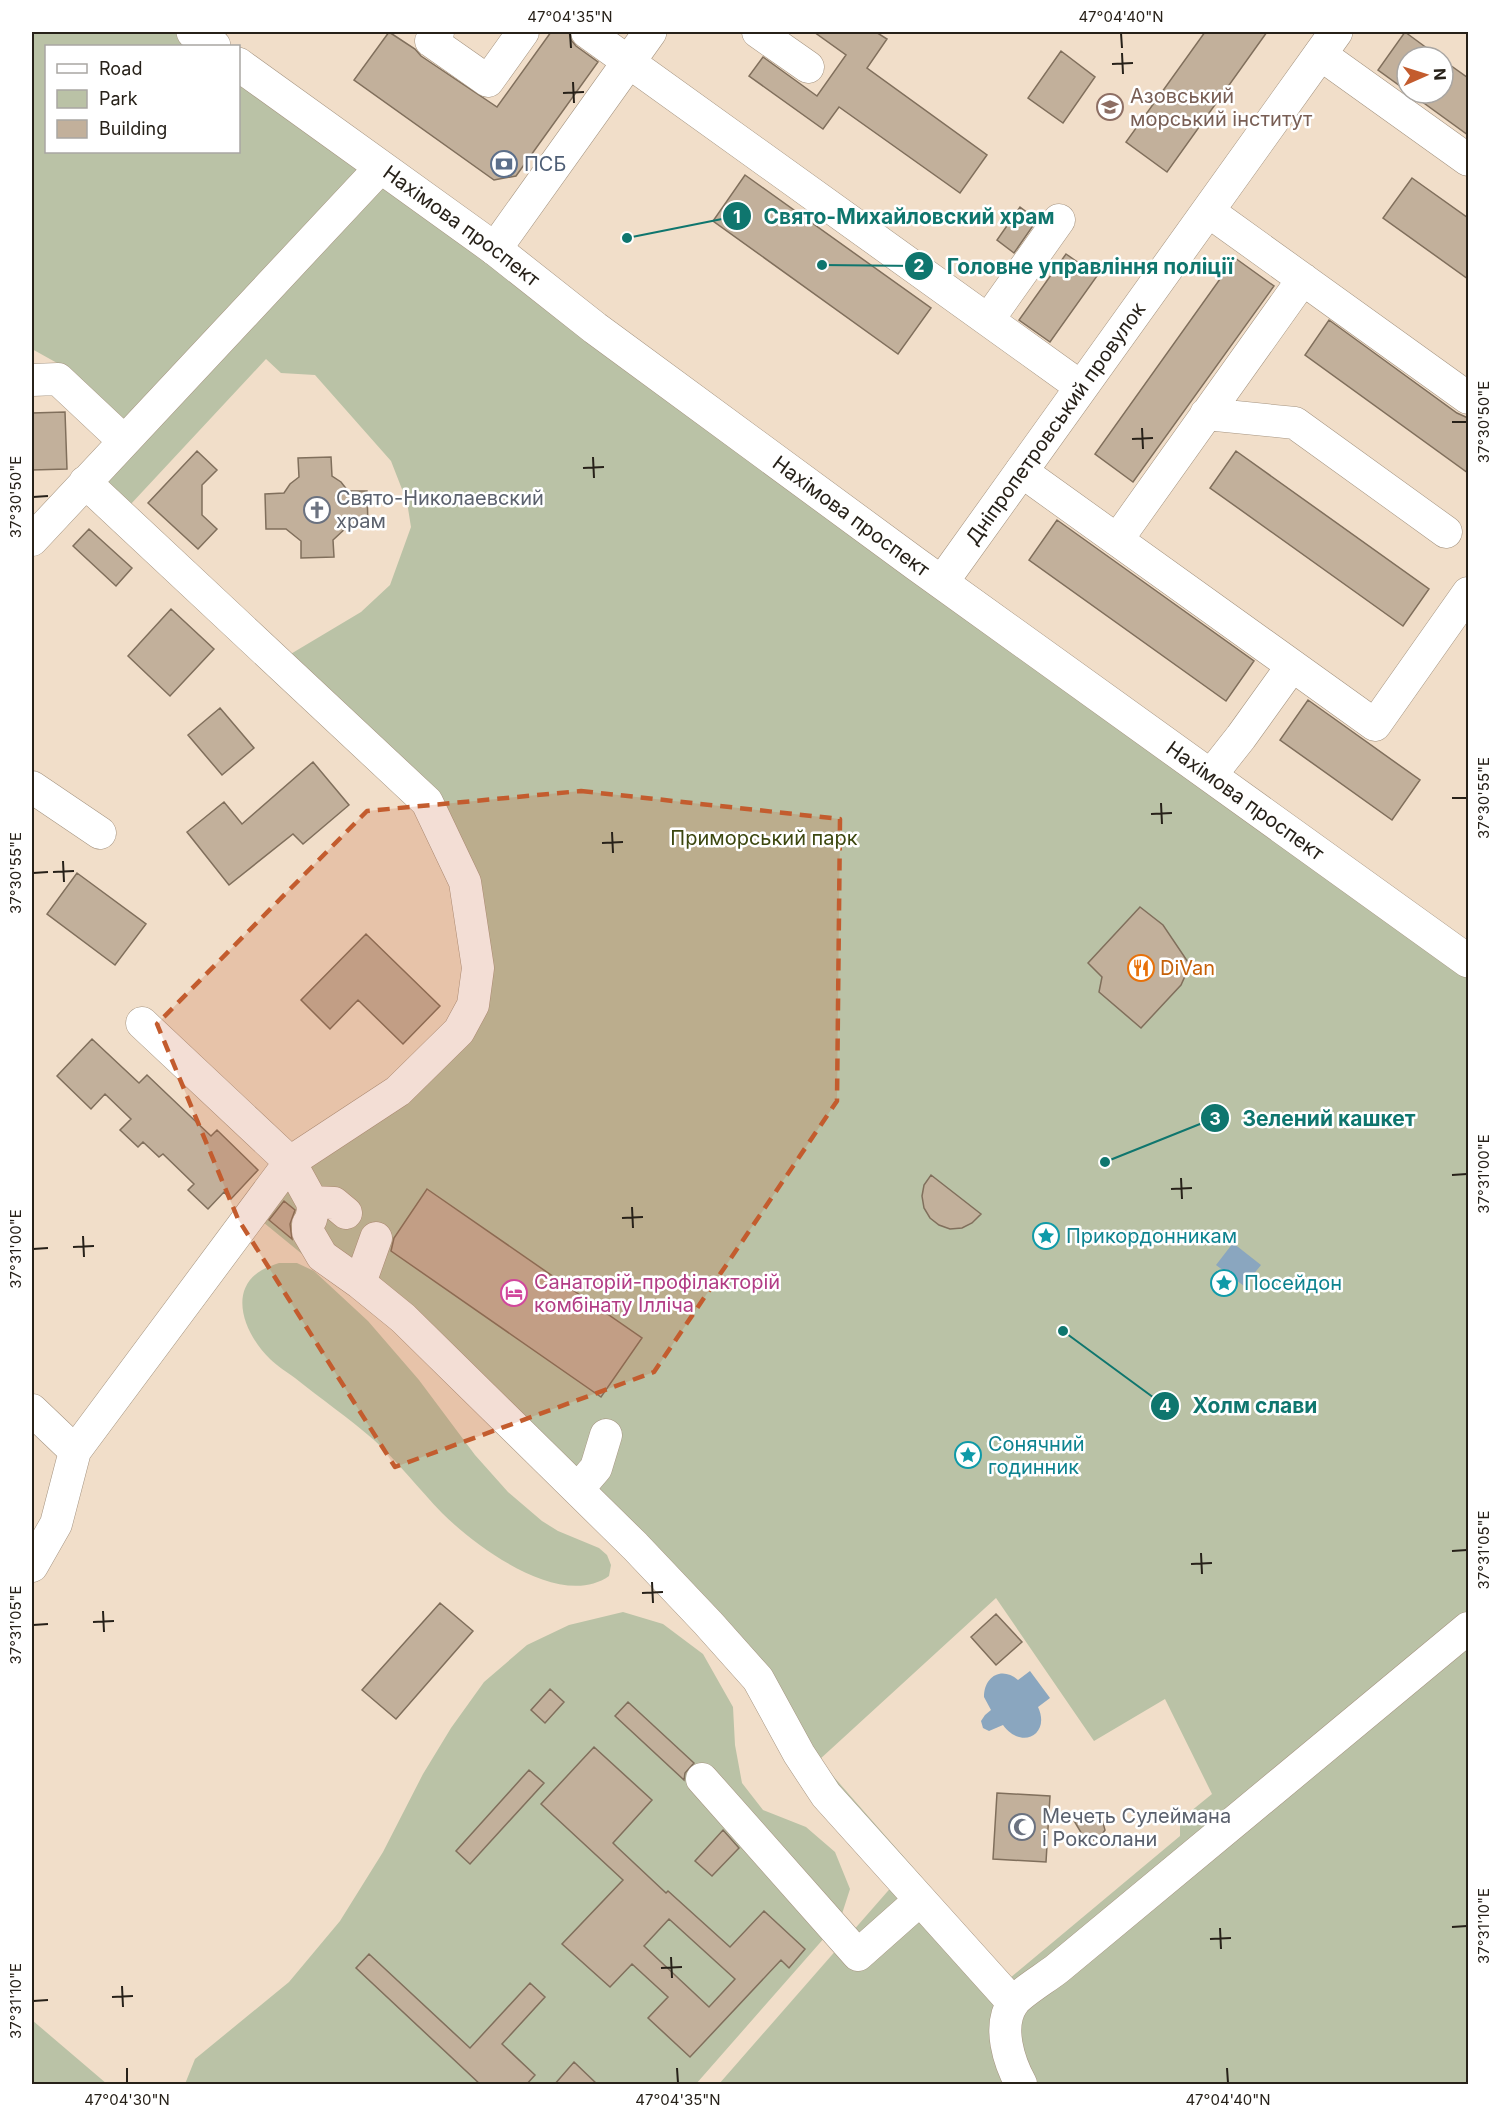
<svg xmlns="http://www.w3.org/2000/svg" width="1500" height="2116" font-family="Inter,sans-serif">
  <rect width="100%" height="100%" fill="#f1dec9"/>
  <path fill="#bac2a6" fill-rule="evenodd" d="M32 32H178L199 46H46V152H238L239 74 1468 959V2084H719L894 1884 787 1739 633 1552 313 1249 302 1254 258 1218 294 1165 401 1095 463 1003 466 967 455 884 419 807 78 490 123 426 66 368 32 349ZM266 359 281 373 315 375 391 461 407 502 411 527 390 585 361 612 289 655 130 505ZM996 1598 1094 1741 1165 1699 1212 1794 1180 1820V1836L1010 1978 819 1760Z
    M279 1263H297L314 1271 368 1321 419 1380 475 1455 508 1492 542 1521 558 1531 599 1548 607 1555 611 1565 609 1576C561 1610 476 1547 442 1513 419 1489 398 1462 374 1440 349 1418 321 1399 295 1378 287 1372 277 1366 270 1359 246 1336 226 1291 262 1270 267 1267 273 1265 279 1263Z
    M623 1612 663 1624 703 1654 733 1707 735 1745 742 1783 763 1810 806 1827 835 1852 850 1889 840 1920 696 2084H185L195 2059 289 1982 340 1921 383 1852 423 1774 451 1728 484 1682 527 1645 569 1625Z
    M32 2020 107 2084H32Z"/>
  <path fill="#8aa6bf" d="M1233 1243 1261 1265 1244 1286 1216 1265Z
    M1030 1671 1050 1698 1038 1707C1051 1735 1021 1750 1003 1725L989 1731 983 1728 981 1721 985 1715 991 1710 984 1697C984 1676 1002 1666 1018 1680Z"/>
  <path fill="#c2b09b" stroke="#806f5c" stroke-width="1.5" fill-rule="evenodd" d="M389 32 415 49 421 56 497 107 551 32H569L571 40 576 46 598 62 516 176 494 180 354 80Z
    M814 32H876L887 39 867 68 987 155 960 193 839 107 823 129 749 76 763 57 817 96 846 55Z
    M1205 32H1267L1167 172 1126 142Z
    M1405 32 1439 57H1407V91L1378 70Z
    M1061 51 1095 77 1063 123 1028 98Z
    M1443 60 1468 78V135L1410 93H1443Z
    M745 175 931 308 898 354 713 221Z
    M1412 178 1468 218V279L1383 218Z
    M1020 207 1037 220 1014 253 997 240Z
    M1066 254 1097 276 1050 342 1019 320Z
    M1235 258 1274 286 1133 482 1095 454Z
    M1329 320 1457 413 1468 418V473L1305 355Z
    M65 412 67 469 32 470V413Z
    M197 451 217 470 202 485V515L217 529 198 549 148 503Z
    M1236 451 1429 589 1403 626 1210 488Z
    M331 457 332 476 341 482 348 491H367L368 526 347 527 333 540 334 557 301 558V541L286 529H266L265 494 284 493 290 484 299 477 298 458Z
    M1057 520 1254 661 1226 701 1029 560Z
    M89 529 132 568 116 586 73 546Z
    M171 609 214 649 170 696 128 656Z
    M1308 700 1420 780 1392 820 1280 740Z
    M220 708 254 748 222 775 188 735Z
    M313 762 349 805 303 844 293 834 229 885 187 832 224 802 242 824Z
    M77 873 146 924 115 965 47 914Z
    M1140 907 1163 925 1190 965 1181 985 1141 1028 1099 992 1102 977 1088 963Z
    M366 934 440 1006 403 1044 358 1000 330 1029 301 1000Z
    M92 1039 139 1083 147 1075 211 1136 217 1130 258 1170 231 1199 224 1192 208 1209 188 1190 194 1184 163 1154 159 1157 143 1142 138 1147 120 1130 131 1119 105 1094 91 1109 57 1076Z
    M931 1175 981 1214 972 1223 962 1228 950 1229 939 1225 930 1218 924 1208 922 1196 924 1185Z
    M427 1189 642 1338 601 1397 391 1251 394 1238Z
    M284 1201 295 1210 290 1224 292 1239 269 1220Z
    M440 1603 473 1631 396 1719 362 1690Z
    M996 1614 1022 1642 996 1665 971 1637Z
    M550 1689 564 1702 545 1723 531 1710Z
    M628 1702 694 1763 685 1773 684 1780 615 1716Z
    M594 1747 652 1800 613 1843 617 1847 666 1893 668 1891 730 1947 764 1911 805 1949 789 1968 781 1960 690 2057 648 2018 668 1997 632 1964 610 1987 562 1944 623 1880 541 1804ZM669 1919 735 1979 709 2007 644 1946Z
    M529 1770 544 1783 470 1864 456 1851Z
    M997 1793 1050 1796 1046 1862 993 1859Z
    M1092 1815 1102 1819 1105 1830 1099 1839 1093 1840 1083 1836 1073 1819Z
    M723 1830 739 1848 712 1876 695 1861Z
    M369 1954 470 2048 530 1983 545 1997 502 2044 535 2075 526 2085H481L356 1968Z
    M574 2062 598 2085H554Z"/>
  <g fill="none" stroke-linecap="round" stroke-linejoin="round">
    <defs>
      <path id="minor" d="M438 32 431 41 488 81 523 32
        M587 32 1081 387
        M758 32 808 67
        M1320 54 1468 160
        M1208 211 1468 398
        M988 320 1059 220
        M32 380 58 379 124 441
        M1206 414 1295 423 1446 532
        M1021 471 1375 725 1468 593
        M32 540 381 167
        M1117 540 1303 279
        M1211 775 1241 737 1292 666
        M32 787 100 833
        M142 1023 290 1162 312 1202 313 1210 311 1219 308 1224V1232L322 1256 360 1283 403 1318 635 1546 708 1623 758 1679 799 1754 826 1795 1005 1994 1014 2002
        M312 1202 334 1203 346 1213
        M360 1283 376 1238
        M32 1410 75 1451
        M578 1489 596 1468 606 1435
        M32 1566 56 1524 75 1451 290 1162 398 1091 459 1031 473 1005 478 968 465 882 427 802 85 482
        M702 1779 858 1955 920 1900
        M1021 2084C1009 2062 997 2026 1013 2003 1020 1993 1047 1977 1058 1968L1468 1628"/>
      <g id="major">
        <path d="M193 32 214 46"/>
        <path id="s1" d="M238 64 495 249 595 328 916 564 1468 961"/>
        <path d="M495 249 650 32"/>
        <path id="s2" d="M942 582 1336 32"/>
      </g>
    </defs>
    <use href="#minor" stroke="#a59480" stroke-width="33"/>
    <use href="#major" stroke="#a59480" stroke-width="34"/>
    <use href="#minor" stroke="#fff" stroke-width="32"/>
    <use href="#major" stroke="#fff" stroke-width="33"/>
  </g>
  <path fill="#c35c2e" fill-opacity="0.2" stroke="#c35c2e" stroke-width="4.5" stroke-dasharray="12 8" stroke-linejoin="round" d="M581 791 840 819 837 1101 654 1372 395 1467 238 1219 157 1024 367 811Z"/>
  <path fill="none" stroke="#272119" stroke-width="2" d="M570 33 571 48M1121 33 1122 48M1122 53 1123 74M1112 64 1133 63M573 82 574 103M563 93 584 92M1452 422H1467M1142 428 1143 449M1132 439 1153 438M593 457 594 478M583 468 604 467M33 497 48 496M1452 798H1467M1161 803 1162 824M1151 814 1172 813M612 832 613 853M602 843 623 842M63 861 64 882M53 872 74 871M33 873 48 872M1452 1175 1467 1174M1181 1178 1182 1199M1171 1189 1192 1188M632 1207 633 1228M622 1218 643 1217M83 1236 84 1257M73 1247 94 1246M33 1249 48 1248M1452 1551 1467 1550M1201 1553 1202 1574M1191 1564 1212 1563M652 1582 653 1603M642 1593 663 1592M103 1611 104 1632M93 1622 114 1621M33 1625 48 1624M1452 1927 1467 1926M1220 1928 1221 1949M1210 1939 1231 1938M671 1957 672 1978M661 1968 682 1967M122 1986 123 2007M112 1997 133 1996M33 2001 48 2000M127 2068V2083M677 2068 678 2083M1227 2068 1228 2083"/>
  <defs>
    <symbol id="university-ring" viewBox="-11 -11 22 22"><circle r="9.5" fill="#fff" stroke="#8d6e63" stroke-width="1.5"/><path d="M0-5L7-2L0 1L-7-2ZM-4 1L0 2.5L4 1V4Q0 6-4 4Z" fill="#8d6e63"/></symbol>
    <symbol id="bank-ring" viewBox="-11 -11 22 22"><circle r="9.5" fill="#fff" stroke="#5c6f8a" stroke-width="1.5"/><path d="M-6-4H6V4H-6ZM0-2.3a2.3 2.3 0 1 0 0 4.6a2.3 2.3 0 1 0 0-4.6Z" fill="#5c6f8a"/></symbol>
    <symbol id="church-ring" viewBox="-11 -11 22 22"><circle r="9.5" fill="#fff" stroke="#6b7280" stroke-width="1.5"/><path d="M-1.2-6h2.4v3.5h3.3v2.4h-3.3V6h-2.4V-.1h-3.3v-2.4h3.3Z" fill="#6b7280"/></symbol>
    <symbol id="restaurant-ring" viewBox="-11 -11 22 22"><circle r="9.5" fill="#fff" stroke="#e8710a" stroke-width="1.5"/><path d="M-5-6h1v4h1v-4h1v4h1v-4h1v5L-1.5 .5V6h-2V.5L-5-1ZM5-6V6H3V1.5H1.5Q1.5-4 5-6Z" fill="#e8710a"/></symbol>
    <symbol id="sight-ring" viewBox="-11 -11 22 22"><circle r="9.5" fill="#fff" stroke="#0f9aa8" stroke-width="1.5"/><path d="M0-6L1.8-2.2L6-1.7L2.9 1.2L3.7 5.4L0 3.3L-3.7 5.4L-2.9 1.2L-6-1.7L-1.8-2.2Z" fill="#0f9aa8"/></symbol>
    <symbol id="hotel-ring" viewBox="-11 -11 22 22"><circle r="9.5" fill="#fff" stroke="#d1479c" stroke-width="1.5"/><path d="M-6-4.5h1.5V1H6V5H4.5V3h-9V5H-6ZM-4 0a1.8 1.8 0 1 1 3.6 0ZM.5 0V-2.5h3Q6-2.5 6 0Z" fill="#d1479c"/></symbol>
    <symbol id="mosque-ring" viewBox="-11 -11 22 22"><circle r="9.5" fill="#fff" stroke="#6b7280" stroke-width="1.5"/><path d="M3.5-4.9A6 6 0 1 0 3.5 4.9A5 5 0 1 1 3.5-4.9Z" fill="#6b7280"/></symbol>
  </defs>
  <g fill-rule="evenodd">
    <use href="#university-ring" x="1095" y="92" width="30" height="30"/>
    <use href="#bank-ring" x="489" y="149" width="30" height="30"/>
    <use href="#church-ring" x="302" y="495" width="30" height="30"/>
    <use href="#restaurant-ring" x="1126" y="953" width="30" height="30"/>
    <use href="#sight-ring" x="1031" y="1221" width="30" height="30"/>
    <use href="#sight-ring" x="1209" y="1268" width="30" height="30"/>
    <use href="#hotel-ring" x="499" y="1278" width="30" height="30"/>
    <use href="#sight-ring" x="953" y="1440" width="30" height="30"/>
    <use href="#mosque-ring" x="1007" y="1812" width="30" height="30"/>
  </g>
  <g text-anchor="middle" stroke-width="5" stroke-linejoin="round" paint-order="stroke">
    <g font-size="20" fill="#785e54" stroke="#fff" text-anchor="start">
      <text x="1130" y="103">Азовський<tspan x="1130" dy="23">морський інститут</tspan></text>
    </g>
    <g font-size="20" fill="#4e5e75" stroke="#fff" text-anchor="start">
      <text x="524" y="171">ПСБ</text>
    </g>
    <g font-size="20" fill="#272119" stroke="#fff">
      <text dy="7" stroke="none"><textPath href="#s1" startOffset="276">Нахімова проспект</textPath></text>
      <text dy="7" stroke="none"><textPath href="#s2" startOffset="195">Дніпропетровський провулок</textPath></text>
      <text dy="7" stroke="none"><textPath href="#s1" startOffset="762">Нахімова проспект</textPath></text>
      <text dy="7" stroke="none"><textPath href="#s1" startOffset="1248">Нахімова проспект</textPath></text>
    </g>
    <g font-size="20" fill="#5b616d" stroke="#fff" text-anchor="start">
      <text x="336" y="505">Свято-Николаевский<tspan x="336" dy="23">храм</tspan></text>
      <text x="1042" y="1823">Мечеть Сулеймана<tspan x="1042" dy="23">і Роксолани</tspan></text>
    </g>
    <g font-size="20" fill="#3c470f" stroke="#fff">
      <text x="764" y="845">Приморський парк</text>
    </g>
    <g font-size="20" fill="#c56008" stroke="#fff" text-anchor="start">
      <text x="1160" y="975">DiVan</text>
    </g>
    <g font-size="20" fill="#0d838f" stroke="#fff" text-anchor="start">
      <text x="1066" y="1243">Прикордонникам</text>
      <text x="1244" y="1290">Посейдон</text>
      <text x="988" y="1451">Сонячний<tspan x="988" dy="23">годинник</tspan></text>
    </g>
    <g font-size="20" fill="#b23c85" stroke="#fff" text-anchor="start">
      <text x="534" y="1289">Санаторій-профілакторій<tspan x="534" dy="23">комбінату Ілліча</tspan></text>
    </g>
  </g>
  <path fill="none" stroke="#0f766e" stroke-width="2" d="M627 238L737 216M822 265L919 266M1105 1162L1215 1118M1063 1331L1165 1406"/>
  <g fill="#0f766e" stroke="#fff" stroke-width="2">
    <circle cx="627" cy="238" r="6"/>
    <circle cx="822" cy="265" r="6"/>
    <circle cx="1105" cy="1162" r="6"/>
    <circle cx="1063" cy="1331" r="6"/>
    <circle cx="737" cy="216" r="15"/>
    <circle cx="919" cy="266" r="15"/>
    <circle cx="1215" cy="1118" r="15"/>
    <circle cx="1165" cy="1406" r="15"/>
  </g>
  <g font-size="18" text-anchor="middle" font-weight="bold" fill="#fff">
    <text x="737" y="223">1</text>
    <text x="919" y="272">2</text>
    <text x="1215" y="1125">3</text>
    <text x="1165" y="1412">4</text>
  </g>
  <g font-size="21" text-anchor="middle" font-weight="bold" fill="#0f766e" stroke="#fff" stroke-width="5" stroke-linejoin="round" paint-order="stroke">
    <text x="909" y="224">Свято-Михайловский храм</text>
    <text x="1090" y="274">Головне управління поліції</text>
    <text x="1329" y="1126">Зелений кашкет</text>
    <text x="1255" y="1413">Холм слави</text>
  </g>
  <rect width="1500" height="2116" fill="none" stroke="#ffffff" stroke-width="66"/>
  <rect x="45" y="45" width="195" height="108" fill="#ffffff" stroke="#a9a6a3" stroke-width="1.5"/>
  <rect x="57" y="64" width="30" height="9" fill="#ffffff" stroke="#a9a6a3" stroke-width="1.5"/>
  <text x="99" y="75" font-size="18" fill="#272119">Road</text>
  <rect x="57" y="90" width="30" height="18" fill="#bac2a6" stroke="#a9a6a3" stroke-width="1.5"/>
  <text x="99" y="105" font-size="18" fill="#272119">Park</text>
  <rect x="57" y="120" width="30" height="18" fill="#c2b09b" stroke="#a9a6a3" stroke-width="1.5"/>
  <text x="99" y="135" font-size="18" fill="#272119">Building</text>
  <g transform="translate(1425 75) rotate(87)"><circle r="28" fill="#ffffff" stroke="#a9a6a3" stroke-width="1.5"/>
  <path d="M0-4.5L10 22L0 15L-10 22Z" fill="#c35c2e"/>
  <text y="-9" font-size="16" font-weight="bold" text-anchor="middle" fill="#272119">N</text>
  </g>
  <rect x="33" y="33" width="1434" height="2050" fill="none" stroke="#272119" stroke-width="2"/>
  <g font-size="15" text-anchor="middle" fill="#272119">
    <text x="570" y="22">47°04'35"N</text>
    <text x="1121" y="22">47°04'40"N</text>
    <text transform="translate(1484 422) rotate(-90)" y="5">37°30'50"E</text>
    <text transform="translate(16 497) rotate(-90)" y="5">37°30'50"E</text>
    <text transform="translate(1484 798) rotate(-90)" y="5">37°30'55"E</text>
    <text transform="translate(16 873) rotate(-90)" y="5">37°30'55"E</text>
    <text transform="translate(1484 1174) rotate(-90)" y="5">37°31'00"E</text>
    <text transform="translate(16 1249) rotate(-90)" y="5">37°31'00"E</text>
    <text transform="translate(1484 1550) rotate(-90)" y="5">37°31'05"E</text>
    <text transform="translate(16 1625) rotate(-90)" y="5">37°31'05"E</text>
    <text transform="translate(1484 1926) rotate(-90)" y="5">37°31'10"E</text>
    <text transform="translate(16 2001) rotate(-90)" y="5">37°31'10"E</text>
    <text x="127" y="2105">47°04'30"N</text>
    <text x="678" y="2105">47°04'35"N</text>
    <text x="1228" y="2105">47°04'40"N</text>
  </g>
</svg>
